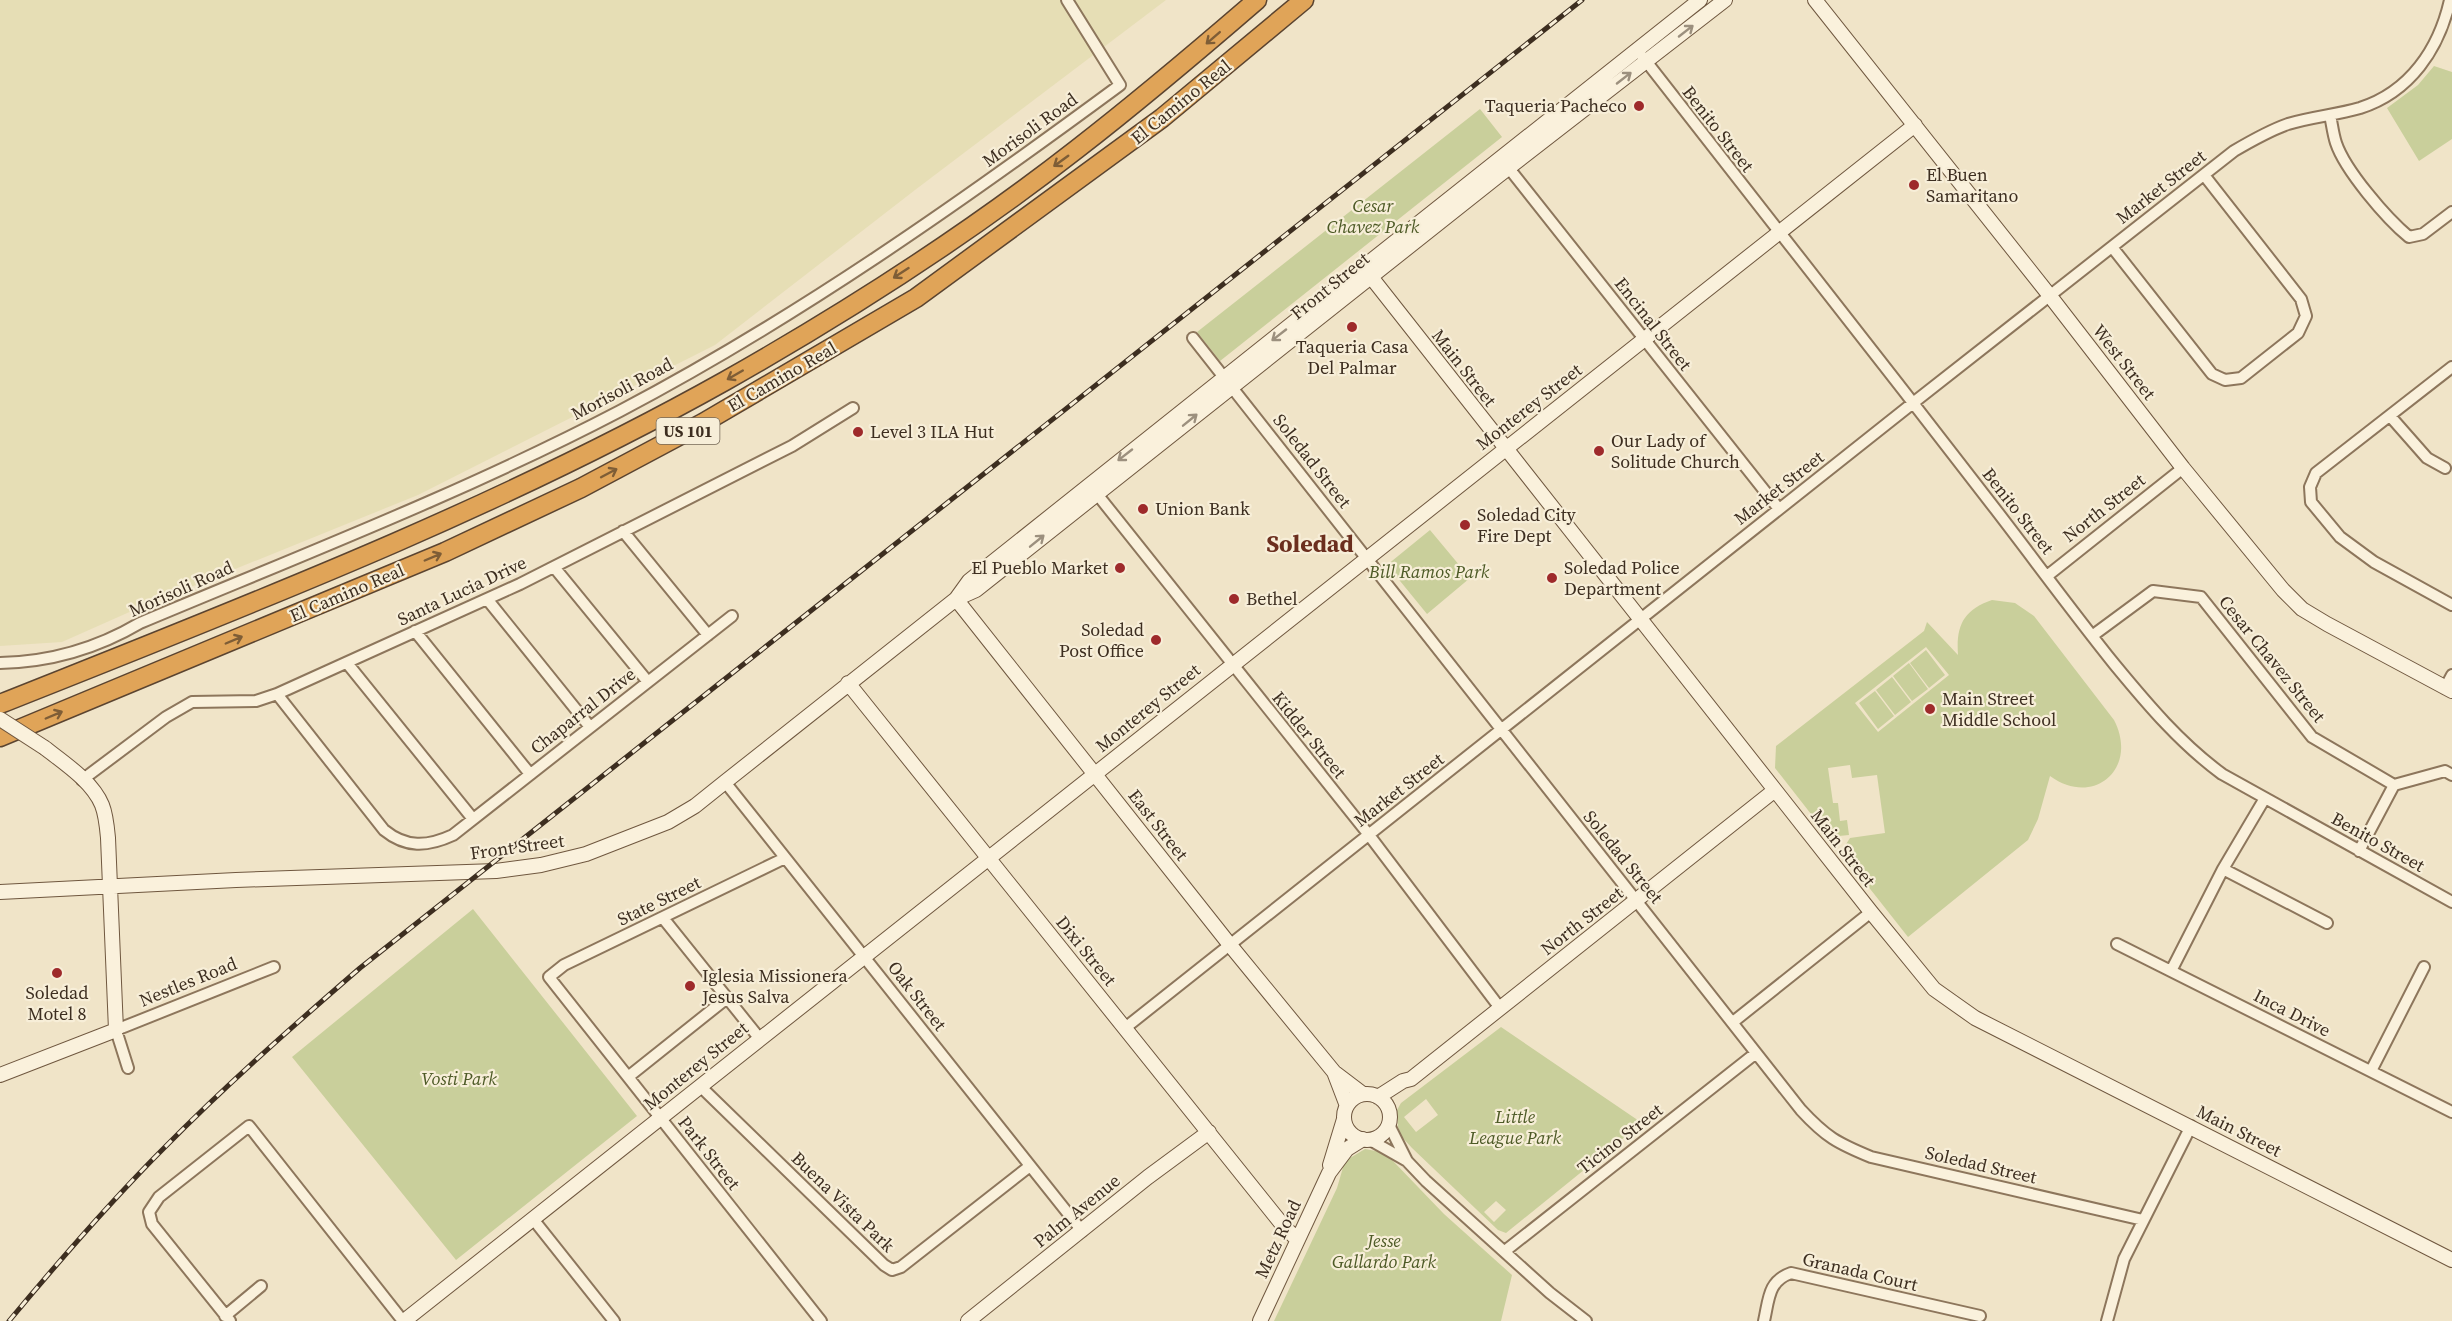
<svg xmlns="http://www.w3.org/2000/svg" width="2452" height="1321" font-family="'Source Serif 4',serif">
  <rect width="100%" height="100%" fill="#f0e4c8"/>
  <path fill="#e6deb5" d="M0 0H1166L915 190 715 345 418 495 134 610 62 642 0 646Z"/>
  <path fill="#c9cf9b" fill-rule="evenodd" d="M2434 66 2452 72V139L2419 161 2387 108 2418 85Z
    M1480 109 1502 137 1220 361 1197 332Z
    M1430 530 1470 578 1427 614 1387 565Z
    M1992 600 2015 603 2034 616 2114 720C2139 768 2094 808 2050 776L2038 819 2028 840 1908 937 1841 852 1850 838 1885 833 1877 775 1852 778 1850 765 1828 768 1833 803H1838L1840 821 1847 820 1849 835 1829 837 1775 768 1776 746 1915 638 1924 631 1927 622 1958 655C1956 626 1963 610 1992 600ZM1926 647 1949 675 1878 732 1855 703Z
    M1926 650 1945 675 1929 688 1910 663Z
    M1909 663 1928 689 1912 701 1893 676Z
    M1892 677 1911 702 1895 715 1876 690Z
    M1875 691 1894 716 1878 729 1859 703Z
    M473 909 637 1116 456 1260 292 1057Z
    M1501 1027 1642 1123 1506 1233 1498 1230 1412 1148 1401 1136 1398 1127 1397 1110 1401 1103ZM1426 1099 1438 1115 1416 1132 1404 1117ZM1496 1201 1506 1210 1494 1222 1484 1212Z
    M1365 1149 1381 1152 1393 1161 1444 1214 1512 1275 1501 1321H1274L1337 1188 1344 1164 1350 1158Z"/>
  <g fill="none" stroke-linecap="round" stroke-linejoin="round">
    <defs>
      <path id="street" d="M1642 56C1760 208 1879 358 1996 510 2036 562 2074 614 2115 665 2148 705 2180 743 2222 774L2452 902
        M2330 115C2332 124 2333 134 2336 143 2345 170 2386 218 2409 237L2423 234 2452 212
        M1504 162 1779 509
        M2112 247 2212 374 2225 380 2241 378 2298 333 2306 316 2301 299 2204 175
        M1193 338 1801 1110C1826 1137 1837 1143 1871 1157L2143 1220
        M2452 367 2316 473 2310 487 2311 502 2340 537 2374 562 2452 605
        M2390 416 2427 458 2445 468
        M1093 489 1369 835 1500 1008
        M623 531 708 635
        M554 567 648 682
        M2047 576 2183 468
        M487 599 590 727
        M415 631 530 774
        M2092 636 2153 591 2201 597 2312 737 2394 785
        M0 663C51 662 96 649 140 623 302 555 465 492 620 411 797 318 960 203 1120 85L1067 0
        M347 663 473 819
        M2445 688 2452 675
        M277 694 384 830C406 848 427 847 453 835L732 616
        M82 780 166 717 192 702 256 701 277 694 520 584 792 446 853 408
        M725 782 1082 1231
        M2359 851 2394 785 2445 771 2452 775
        M785 858 564 965 549 977 821 1321
        M2223 869 2327 923
        M663 918 760 1039
        M2117 944 2452 1112
        M2171 971 2223 869 2265 798
        M1733 1022 1871 912
        M1125 1028 1913 403 2234 151C2251 141 2268 131 2288 124 2311 117 2336 115 2360 108 2410 92 2439 49 2450 0
        M128 1068 116 1030 274 967
        M2371 1071 2424 967
        M628 1077 727 998
        M700 1086 884 1265 892 1270 901 1267 1030 1166
        M1389 1125 1407 1161
        M1370 1140 1407 1161 1426 1181 1550 1293 1586 1321
        M533 1219 614 1321
        M1505 1251 1756 1053
        M225 1316 261 1286
        M230 1321 152 1224 149 1212 159 1197 249 1126 403 1321
        M1764 1321C1769 1299 1768 1281 1791 1273L1980 1316
        M2107 1321 2124 1259 2191 1126"/>
      <path id="secondary" d="M1815 0 2050 296 2183 468 2283 590 2302 609 2327 624 2452 691
        M1364 268 1871 912 1934 989 1975 1018 2452 1260
        M958 598 976 590 1498 176 1725 0
        M956 599 1230 945 1334 1072 1363 1094
        M848 683 1285 1228 1297 1239
        M0 892 236 880 496 871 541 865 586 854 668 822 695 806 725 782 956 599 969 581C1211 386 1457 194 1700 0
        M1334 1072 1347 1106
        M0 1075 116 1030 108 838C107 827 106 815 102 805 92 781 64 763 45 748
        M1344 1117a23 23 0 1 1 46 0a23 23 0 1 1-46 0Z
        M1378 1097 1403 1081 1411 1079 1775 790
        M1330 1165 1344 1119
        M404 1321 1915 125
        M968 1321 1148 1177 1209 1132
        M1260 1321 1329 1173 1347 1149 1363 1139"/>
      <path id="highway" d="M0 704C246 606 493 511 725 381 847 312 967 235 1077 149 1139 101 1198 51 1257 0
        M0 737 445 552 581 488 703 423 916 298 1162 118 1304 0"/>
    </defs>
    <use href="#street" stroke="#8d765c" stroke-width="14"/>
    <use href="#secondary" stroke="#6f573f" stroke-width="16"/>
    <use href="#highway" stroke="#5b4430" stroke-width="21"/>
    <use href="#street" stroke="#faf1dc" stroke-width="10"/>
    <use href="#secondary" stroke="#faf1dc" stroke-width="14"/>
    <use href="#highway" stroke="#e0a458" stroke-width="18"/>
    <defs>
      <path id="rail" d="M9 1321C59 1261 110 1202 165 1147 227 1084 293 1026 360 968L1582 0"/>
    </defs>
    <use href="#rail" stroke="#3d2e20" stroke-width="5"/>
    <use href="#rail" stroke="#f7eed8" stroke-width="3" stroke-dasharray="9" stroke-linecap="butt"/>
    <defs>
      <path id="secondary-bridge" d="M0 719 45 748"/>
    </defs>
    <use href="#secondary-bridge" stroke="#6f573f" stroke-width="16" stroke-linecap="butt"/>
    <use href="#secondary-bridge" stroke="#faf1dc" stroke-width="14"/>
  </g>
  <defs><path id="oneway-shaft" d="M-6 0H5M1.5-3L5.5 0L1.5 3" fill="none" stroke-width="1.6" stroke-linecap="round" stroke-linejoin="round" transform="scale(1.5)"/></defs>
  <g stroke="#9c907e">
    <use href="#oneway-shaft" transform="translate(1686 31) rotate(-38)"/>
    <use href="#oneway-shaft" transform="translate(1624 78) rotate(-38)"/>
    <use href="#oneway-shaft" transform="translate(1279 335) rotate(142)"/>
    <use href="#oneway-shaft" transform="translate(1190 420) rotate(-39)"/>
    <use href="#oneway-shaft" transform="translate(1125 455) rotate(142)"/>
    <use href="#oneway-shaft" transform="translate(1037 541) rotate(-39)"/>
  </g>
  <g stroke="#7e5d36">
    <use href="#oneway-shaft" transform="translate(1213 38) rotate(139)"/>
    <use href="#oneway-shaft" transform="translate(1061 161) rotate(144)"/>
    <use href="#oneway-shaft" transform="translate(901 273) rotate(147)"/>
    <use href="#oneway-shaft" transform="translate(735 375) rotate(150)"/>
    <use href="#oneway-shaft" transform="translate(609 473) rotate(-28)"/>
    <use href="#oneway-shaft" transform="translate(433 557) rotate(-23)"/>
    <use href="#oneway-shaft" transform="translate(234 640) rotate(-23)"/>
    <use href="#oneway-shaft" transform="translate(54 715) rotate(-23)"/>
  </g>
  <g fill="#9e2a2b" stroke="#f7eed8" stroke-width="2">
    <circle cx="1639" cy="106" r="6"/>
    <circle cx="1914" cy="185" r="6"/>
    <circle cx="1352" cy="327" r="6"/>
    <circle cx="858" cy="432" r="6"/>
    <circle cx="1599" cy="451" r="6"/>
    <circle cx="1143" cy="509" r="6"/>
    <circle cx="1465" cy="525" r="6"/>
    <circle cx="1120" cy="568" r="6"/>
    <circle cx="1552" cy="578" r="6"/>
    <circle cx="1234" cy="599" r="6"/>
    <circle cx="1156" cy="640" r="6"/>
    <circle cx="1930" cy="709" r="6"/>
    <circle cx="57" cy="973" r="6"/>
    <circle cx="690" cy="986" r="6"/>
  </g>
  <g text-anchor="middle" stroke-width="4.5" stroke-linejoin="round" paint-order="stroke">
    <rect fill="#f7eed8" stroke="#756857" stroke-width="1.5" x="656.5" y="418" width="63" height="26" rx="4.5"/>
    <g font-size="16" font-weight="bold" fill="#3d2e20">
      <text x="688" y="437">US 101</text>
    </g>
    <g font-size="18" fill="#3d2e20" stroke="#f7eed8">
      <text transform="translate(1181 102) rotate(-39)" y="6">El Camino Real</text>
      <text transform="translate(1718 129) rotate(52)" y="6">Benito Street</text>
      <text transform="translate(1030 130) rotate(-36)" y="6">Morisoli Road</text>
      <text transform="translate(2161 187) rotate(-38)" y="6">Market Street</text>
      <text transform="translate(1330 286) rotate(-39)" y="6">Front Street</text>
      <text transform="translate(1653 324) rotate(52)" y="6">Encinal Street</text>
      <text transform="translate(2124 362) rotate(52)" y="6">West Street</text>
      <text transform="translate(1464 368) rotate(52)" y="6">Main Street</text>
      <text transform="translate(782 377) rotate(-30)" y="6">El Camino Real</text>
      <text transform="translate(622 389) rotate(-28)" y="6">Morisoli Road</text>
      <text transform="translate(1529 407) rotate(-38)" y="6">Monterey Street</text>
      <text transform="translate(1312 461) rotate(52)" y="6">Soledad Street</text>
      <text transform="translate(1779 488) rotate(-38)" y="6">Market Street</text>
      <text transform="translate(2104 508) rotate(-38)" y="6">North Street</text>
      <text transform="translate(2018 511) rotate(52)" y="6">Benito Street</text>
      <text transform="translate(181 589) rotate(-24)" y="6">Morisoli Road</text>
      <text transform="translate(462 591) rotate(-25)" y="6">Santa Lucia Drive</text>
      <text transform="translate(347 593) rotate(-23)" y="6">El Camino Real</text>
      <text transform="translate(2272 659) rotate(51)" y="6">Cesar Chavez Street</text>
      <text transform="translate(1148 708) rotate(-39)" y="6">Monterey Street</text>
      <text transform="translate(583 711) rotate(-38)" y="6">Chaparral Drive</text>
      <text transform="translate(1309 735) rotate(51)" y="6">Kidder Street</text>
      <text transform="translate(1399 790) rotate(-38)" y="6">Market Street</text>
      <text transform="translate(1158 825) rotate(52)" y="6">East Street</text>
      <text transform="translate(2378 842) rotate(29)" y="6">Benito Street</text>
      <text transform="translate(517 847) rotate(-8)" y="6">Front Street</text>
      <text transform="translate(1843 848) rotate(52)" y="6">Main Street</text>
      <text transform="translate(1623 857) rotate(51)" y="6">Soledad Street</text>
      <text transform="translate(659 901) rotate(-26)" y="6">State Street</text>
      <text transform="translate(1582 921) rotate(-38)" y="6">North Street</text>
      <text transform="translate(1086 951) rotate(51)" y="6">Dixi Street</text>
      <text transform="translate(188 982) rotate(-22)" y="6">Nestles Road</text>
      <text transform="translate(917 996) rotate(52)" y="6">Oak Street</text>
      <text transform="translate(2292 1013) rotate(27)" y="6">Inca Drive</text>
      <text transform="translate(696 1066) rotate(-39)" y="6">Monterey Street</text>
      <text transform="translate(2239 1131) rotate(27)" y="6">Main Street</text>
      <text transform="translate(1620 1139) rotate(-38)" y="6">Ticino Street</text>
      <text transform="translate(709 1153) rotate(52)" y="6">Park Street</text>
      <text transform="translate(1981 1165) rotate(13)" y="6">Soledad Street</text>
      <text transform="translate(843 1202) rotate(44)" y="6">Buena Vista Park</text>
      <text transform="translate(1077 1211) rotate(-39)" y="6">Palm Avenue</text>
      <text transform="translate(1278 1239) rotate(-65)" y="6">Metz Road</text>
      <text transform="translate(1860 1272) rotate(13)" y="6">Granada Court</text>
    </g>
    <g font-size="18" fill="#3d2e20" stroke="#f7eed8" text-anchor="start">
      <text x="1627" y="112" text-anchor="end">Taqueria Pacheco</text>
      <text x="1926" y="181">El Buen<tspan x="1926" dy="21">Samaritano</tspan></text>
      <text x="1352" y="353" text-anchor="middle">Taqueria Casa<tspan x="1352" dy="21">Del Palmar</tspan></text>
      <text x="870" y="438">Level 3 ILA Hut</text>
      <text x="1611" y="447">Our Lady of<tspan x="1611" dy="21">Solitude Church</tspan></text>
      <text x="1155" y="515">Union Bank</text>
      <text x="1477" y="521">Soledad City<tspan x="1477" dy="21">Fire Dept</tspan></text>
      <text x="1108" y="574" text-anchor="end">El Pueblo Market</text>
      <text x="1564" y="574">Soledad Police<tspan x="1564" dy="21">Department</tspan></text>
      <text x="1246" y="605">Bethel</text>
      <text x="1144" y="636" text-anchor="end">Soledad<tspan x="1144" dy="21">Post Office</tspan></text>
      <text x="1942" y="705">Main Street<tspan x="1942" dy="21">Middle School</tspan></text>
      <text x="702" y="982">Iglesia Missionera<tspan x="702" dy="21">Jesus Salva</tspan></text>
      <text x="57" y="999" text-anchor="middle">Soledad<tspan x="57" dy="21">Motel 8</tspan></text>
    </g>
    <g font-size="18" font-style="italic" fill="#4d5a26" stroke="#f7eed8">
      <text x="1373" y="212">Cesar<tspan x="1373" dy="21">Chavez Park</tspan></text>
      <text x="1429" y="578">Bill Ramos Park</text>
      <text x="459" y="1085">Vosti Park</text>
      <text x="1515" y="1123">Little<tspan x="1515" dy="21">League Park</tspan></text>
      <text x="1384" y="1247">Jesse<tspan x="1384" dy="21">Gallardo Park</tspan></text>
    </g>
    <g font-size="24" font-weight="bold" fill="#6b2e1e" stroke="#f7eed8">
      <text x="1310" y="552">Soledad</text>
    </g>
  </g>
</svg>
